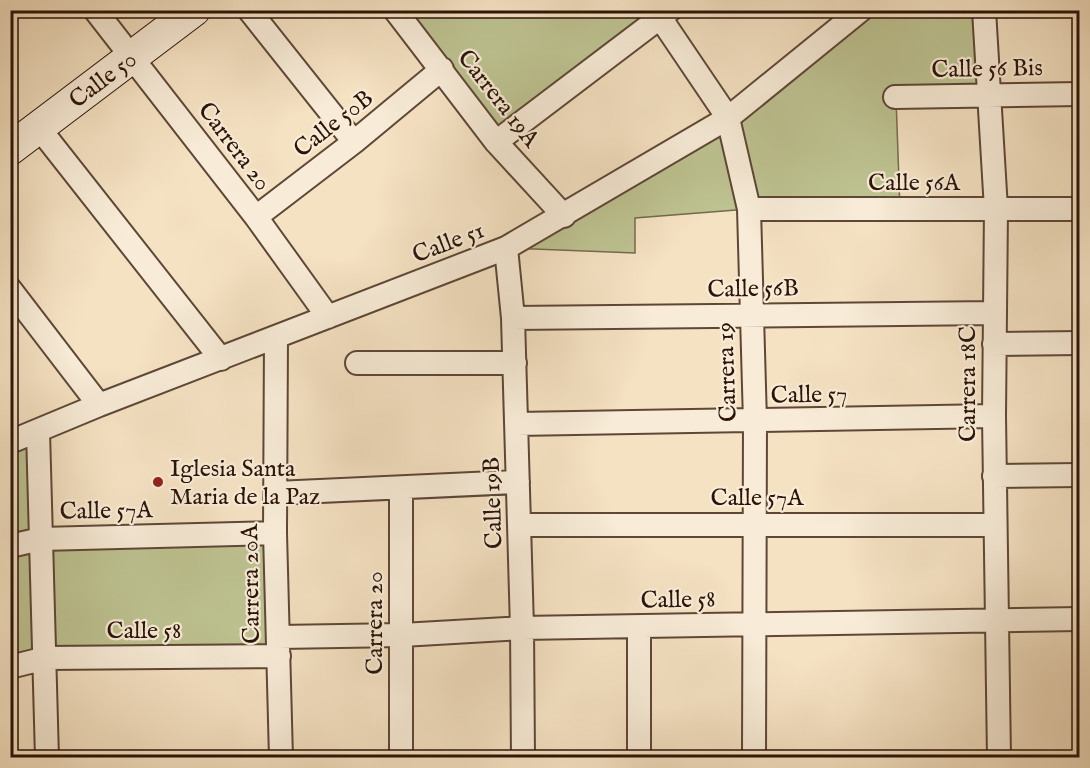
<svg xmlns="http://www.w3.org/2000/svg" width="1090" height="768" font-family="'IM FELL English',serif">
  <rect width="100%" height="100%" fill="#f5e2c3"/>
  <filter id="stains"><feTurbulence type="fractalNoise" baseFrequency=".00333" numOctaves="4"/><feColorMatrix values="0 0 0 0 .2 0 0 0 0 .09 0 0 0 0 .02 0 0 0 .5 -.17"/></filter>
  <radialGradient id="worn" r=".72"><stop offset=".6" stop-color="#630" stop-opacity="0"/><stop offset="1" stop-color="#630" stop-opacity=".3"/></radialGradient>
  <path fill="#bec392" stroke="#746b4d" stroke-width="1.5" d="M410 10H655L496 142 401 17Z
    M861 11H984L989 95 896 98 900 209H749L635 218V253L506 248 728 118Z
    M38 431 41 539 275 533 279 656 11 667V442Z"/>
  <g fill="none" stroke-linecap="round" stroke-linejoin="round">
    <defs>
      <path id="street" d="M95 10 256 217 328 317
        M249 10 354 142
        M395 10 496 142 564 216
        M655 10 728 118 749 209 755 422 754 758
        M984 10 996 209 994 416 999 758
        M895 97 1080 94
        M39 128 221 359
        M496 142 670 10
        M749 209H1080
        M256 217 354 142 442 69
        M506 248 513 318 522 628 523 758
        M10 289 99 405
        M513 318 994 313
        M276 337 275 533 281 758
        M994 344 1080 343
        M357 363H515
        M517 424 994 416
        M38 431 47 758
        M10 442 99 405 506 248 728 118 861 10
        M994 476 1080 475
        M401 488V758
        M276 493 518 482
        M519 525H995
        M10 546 41 539 275 533
        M279 637 402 635 522 628 1080 619
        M10 667 46 658 279 656
        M639 758V627"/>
      <g id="secondary">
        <path id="s1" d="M10 149 194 10"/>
      </g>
    </defs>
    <use href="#street" stroke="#5e4737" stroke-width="26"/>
    <use href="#secondary" stroke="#2b1308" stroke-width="34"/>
    <use href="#street" stroke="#f8ecd8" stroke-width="22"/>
    <use href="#secondary" stroke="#f8ecd8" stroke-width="32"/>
  </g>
  <circle fill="#8f2418" stroke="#f8ecd8" stroke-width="2" cx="158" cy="482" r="6"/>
  <g text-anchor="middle" stroke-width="4.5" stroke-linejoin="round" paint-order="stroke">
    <g font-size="24" fill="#2b1308" stroke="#f8ecd8">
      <text transform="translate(987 68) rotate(-1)" y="8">Calle 56 Bis</text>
      <text dy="8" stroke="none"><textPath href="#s1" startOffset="116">Calle 50</textPath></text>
      <text transform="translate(499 98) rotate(52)" y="8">Carrera 19A</text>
      <text transform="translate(333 123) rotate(-38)" y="8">Calle 50B</text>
      <text transform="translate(235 146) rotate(53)" y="8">Carrera 20</text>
      <text x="914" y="190">Calle 56A</text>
      <text transform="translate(448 242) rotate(-21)" y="8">Calle 51</text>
      <text transform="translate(753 288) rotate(-1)" y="8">Calle 56B</text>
      <text transform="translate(726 372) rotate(-92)" y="8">Carrera 19</text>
      <text transform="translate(967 384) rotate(-90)" y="8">Carrera 18C</text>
      <text transform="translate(809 394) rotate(-1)" y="8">Calle 57</text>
      <text x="757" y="505">Calle 57A</text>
      <text transform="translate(492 503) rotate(-92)" y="8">Calle 19B</text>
      <text transform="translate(106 510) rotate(-1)" y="8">Calle 57A</text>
      <text transform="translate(250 584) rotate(-91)" y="8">Carrera 20A</text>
      <text transform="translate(678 599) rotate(-1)" y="8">Calle 58</text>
      <text transform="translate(374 623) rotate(-90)" y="8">Carrera 20</text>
      <text x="144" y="638">Calle 58</text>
    </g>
    <g font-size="24" fill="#2b1308" stroke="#f8ecd8" text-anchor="start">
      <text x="170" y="476">Iglesia Santa<tspan x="170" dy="28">Maria de la Paz</tspan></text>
    </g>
  </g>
  <rect width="1090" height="768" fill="none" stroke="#f5e2c3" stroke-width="36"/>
  <rect x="12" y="12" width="1066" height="744" fill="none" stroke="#2b1308" stroke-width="3"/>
  <rect x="18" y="18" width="1054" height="732" fill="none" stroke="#2b1308" stroke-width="1.5"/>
  <rect width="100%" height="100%" filter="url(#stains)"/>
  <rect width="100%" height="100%" fill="url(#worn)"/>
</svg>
